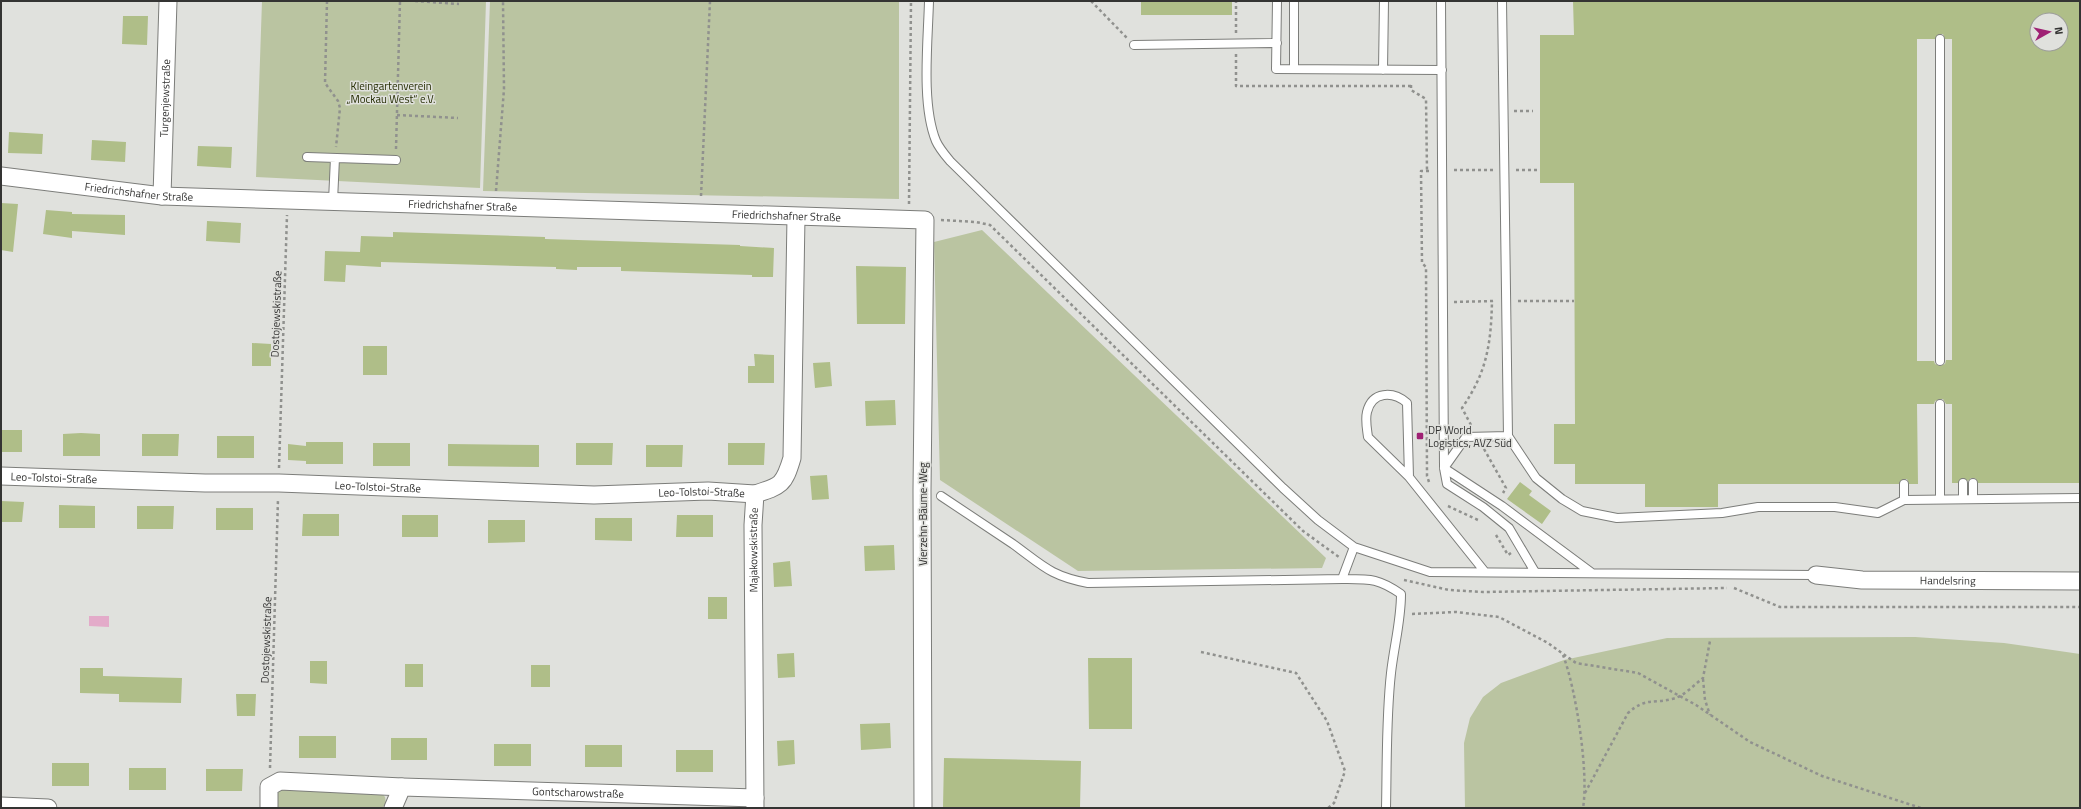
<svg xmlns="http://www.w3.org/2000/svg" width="2081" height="809" font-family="'Titillium Web',sans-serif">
  <rect width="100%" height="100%" fill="#e0e1dd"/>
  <path fill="#bac4a1" d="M262 1H486L480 188 256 177Z
    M490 1H899V199L483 191Z
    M982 230 1326 558 1322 568 1078 571 940 480 934 242Z
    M1915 637 2004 643 2080 654V808H1465L1464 743 1470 718 1483 697 1501 683 1564 660 1667 638Z
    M281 789 381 792 385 797 386 803 382 808H279L274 805V797Z"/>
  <path fill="#e3abc9" d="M89 616H109V627L89 626Z"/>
  <path fill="#afbe88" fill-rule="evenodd" d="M1141 1H1232V15H1141Z
    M1573 1H2080V483H1978L1975 478H1971L1968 481 1963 478 1958 483H1952V404H1946L1943 399H1940L1935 401 1934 404H1917L1918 484H1909L1907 479H1904L1899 484H1718V507H1645V484H1575V464H1554V424H1575L1574 183H1540V35H1574ZM2037 20H2061V44H2037ZM1940 34H1943L1945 39H1952V360H1946L1945 364 1940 366 1935 364 1934 361H1917V39H1935Z
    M123 16H148L147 45 122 44Z
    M9 132 43 134 42 154 8 153Z
    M92 140 126 142 125 162 91 160Z
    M198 146 232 147 231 168 197 166Z
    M1 203 18 204 13 252 1 250Z
    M46 210 72 212V214L125 215V235L72 231V238L43 234Z
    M207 221 241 223 240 243 206 241Z
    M393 232 545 237V239L740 245V246L774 248 773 277H752V275L621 271V267H577V270L556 269V267L381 262V267L346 265 345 282 324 281 325 251 360 252 361 236 393 237Z
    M856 266 906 267 905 324H857Z
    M252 343 271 344V366H252Z
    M363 346H387V375H363Z
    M754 354 774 355V383H748V366H755Z
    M830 362 832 386 815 388 813 363Z
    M895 400 896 425 866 426 865 401Z
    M1 430H22V452H1Z
    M81 433 100 434V456H63V434Z
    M142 434H179L178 456H142Z
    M217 436H254V458H217Z
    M306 442H343V464H306V461L288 460V444L306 446Z
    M373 443H410V466H373Z
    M576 443H613L612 465H576Z
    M728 443H765L764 465H728Z
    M448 444 539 445V467L448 466Z
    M646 445H683L682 467H646Z
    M827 475 829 499 812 500 810 476Z
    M1520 482 1532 491 1529 495 1551 511 1542 524 1507 499Z
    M1 501 24 502 22 522H1Z
    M59 505 95 506V528H59Z
    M137 506H174L173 529H137Z
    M216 508H253V530H216Z
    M303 514H339V536H302Z
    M402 515H438V537H402Z
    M677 515H713V537H676Z
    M595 518H632V541L595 540Z
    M488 520H525V542L488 543Z
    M894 545 895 570 865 571 864 546Z
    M790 561 792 586 774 587 773 563Z
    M708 597H727V619H708Z
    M794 653 795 677 778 678 777 654Z
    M1088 658H1132V729H1089Z
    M310 661H327V684L310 683Z
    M405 664H423V687H405Z
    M531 665H550V687H531Z
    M80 668H103V676L182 678 181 703 119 702V694L80 693Z
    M236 694H256L255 716H237Z
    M890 723 891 748 861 750 860 724Z
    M299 736H336V758H299Z
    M391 738H427V760H391Z
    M794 740 795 764 778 766 777 741Z
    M494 744H531V766H494Z
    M585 745H622V767H585Z
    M676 750H713V772H676Z
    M944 758 1081 761 1080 808H943Z
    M52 763H89V786H52Z
    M129 768H166V790H129Z
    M206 769H243L242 791H206Z"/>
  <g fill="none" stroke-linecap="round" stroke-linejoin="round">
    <defs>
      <path id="service" d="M929 1C928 42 921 104 936 141 939 148 945 155 950 161L1283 488 1318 520 1354 547 1430 572 1816 575
        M1277 1 1276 69 1442 70
        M1441 1 1444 468 1447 484 1483 507 1509 528 1535 572
        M1502 1 1508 436 1536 478 1562 499 1582 511 1617 518 1722 513 1758 507H1835L1878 513 1904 500 2080 498
        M1134 45 1277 43
        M1294 69V1
        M1383 70 1384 1
        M307 157 396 160
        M333 201 335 158
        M1940 361V39
        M1940 404V499
        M1444 468 1502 506 1592 573
        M1444 468 1466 437 1508 436
        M1409 477 1368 437C1367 429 1365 420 1367 412 1372 391 1393 391 1407 403L1409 477 1485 572
        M1973 483V498
        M1904 484V500
        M941 496C965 512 989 528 1013 544 1042 565 1050 576 1088 583L1342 579 1354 547
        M1963 498V483
        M1342 579C1370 579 1378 578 1401 594 1401 621 1394 646 1391 673 1386 718 1387 763 1386 808"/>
      <g id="minor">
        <path id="s1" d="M1 176 162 196 925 220 922 490 923 808"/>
        <path id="s2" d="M162 196 168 1"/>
        <path id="s3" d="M1 476 205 483H279L594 495 708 491 755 494"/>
        <path id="s4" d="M1816 575 1862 580 2080 581"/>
        <path d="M1 806 48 808"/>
        <path d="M269 808V787L280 781 402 787"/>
        <path id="s5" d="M393 808 402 787 755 798"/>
        <path id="s6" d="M755 808 753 525 755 494C781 486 784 485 792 458L796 217"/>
      </g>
    </defs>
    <use href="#service" stroke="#7c7d7a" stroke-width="10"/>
    <use href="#minor" stroke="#7c7d7a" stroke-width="19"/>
    <path stroke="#90918e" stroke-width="2.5" stroke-dasharray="3 3" stroke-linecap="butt" d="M327 1 325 83 338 101 340 108 336 147
      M415 1 459 4
      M1091 1 1127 38
      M1236 33V1
      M1236 54V86H1411
      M1411 85V90L1426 99 1427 171
      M1514 111H1533
      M397 115 458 118
      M396 149 400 1
      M1454 170H1493
      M1516 170H1540
      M496 191 504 89 503 1
      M701 196 710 1
      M909 204 911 1
      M941 220 976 222 990 225 1303 531 1339 557
      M1518 301H1574
      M1454 302 1493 301
      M1471 425 1462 408C1487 372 1491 344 1492 301
      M1484 449 1506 488 1503 493
      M279 468 287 215
      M1429 482 1427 476 1426 267 1422 263 1421 171H1431
      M1448 506 1480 521
      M1496 535 1508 555 1511 553
      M1404 580 1449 590 1483 592 1727 588
      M1734 588 1780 607H2080
      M1412 614 1456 612 1499 617 1548 643 1576 663 1638 673 1696 705 1750 742 1822 776 1921 808
      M1201 652 1296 673 1327 721 1345 771 1334 803 1328 808
      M1563 655C1576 689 1589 773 1583 808
      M1703 679 1705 700 1710 715
      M270 768 278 499
      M1585 793 1628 713C1646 697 1652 704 1672 699 1683 697 1694 685 1703 678L1710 641"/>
    <use href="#service" stroke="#fff" stroke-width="8"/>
    <use href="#minor" stroke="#fff" stroke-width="17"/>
  </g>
  <rect fill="#9f2174" stroke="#e0e1dd" stroke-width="1.5" x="1416" y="432" width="8" height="8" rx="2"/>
  <g text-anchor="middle" stroke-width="3" stroke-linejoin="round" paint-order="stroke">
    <g font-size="11" fill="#252d03" stroke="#e0e1dd">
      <text x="391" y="90">Kleingartenverein<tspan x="391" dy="13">„Mockau West“ e.V.</tspan></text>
    </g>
    <g font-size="11" fill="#343433" stroke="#e0e1dd">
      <text dy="4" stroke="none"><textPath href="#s2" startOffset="98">Turgenjewstraße</textPath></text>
      <text dy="4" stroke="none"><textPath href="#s1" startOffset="139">Friedrichshafner Straße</textPath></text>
      <text dy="4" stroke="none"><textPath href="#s1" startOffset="463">Friedrichshafner Straße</textPath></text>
      <text dy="4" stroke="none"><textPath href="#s1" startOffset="787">Friedrichshafner Straße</textPath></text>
      <text transform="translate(276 314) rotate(-88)" y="4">Dostojewskistraße</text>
      <text dy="4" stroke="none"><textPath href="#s3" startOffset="53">Leo-Tolstoi-Straße</textPath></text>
      <text dy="4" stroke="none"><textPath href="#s3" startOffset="377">Leo-Tolstoi-Straße</textPath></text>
      <text dy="4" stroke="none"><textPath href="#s3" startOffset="701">Leo-Tolstoi-Straße</textPath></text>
      <text transform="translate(923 514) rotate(-90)" y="4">Vierzehn-Bäume-Weg</text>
      <text dy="4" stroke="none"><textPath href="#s6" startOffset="258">Majakowskistraße</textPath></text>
      <text dy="4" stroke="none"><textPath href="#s4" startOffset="132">Handelsring</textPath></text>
      <text transform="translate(266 640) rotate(-88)" y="4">Dostojewskistraße</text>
      <text dy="4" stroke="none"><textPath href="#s5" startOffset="199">Gontscharowstraße</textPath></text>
    </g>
    <g font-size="11" fill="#343433" stroke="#e0e1dd" text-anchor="start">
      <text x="1428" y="434">DP World<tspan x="1428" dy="13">Logistics, AVZ Süd</tspan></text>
    </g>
  </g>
  <rect width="2081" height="809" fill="none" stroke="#343433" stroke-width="4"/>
  <g transform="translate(2049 32) rotate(82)"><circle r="19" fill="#e0e1dd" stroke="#9b9c99"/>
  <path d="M0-3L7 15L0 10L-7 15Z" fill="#9f2174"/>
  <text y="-6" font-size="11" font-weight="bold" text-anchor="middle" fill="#343433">N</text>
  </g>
</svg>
